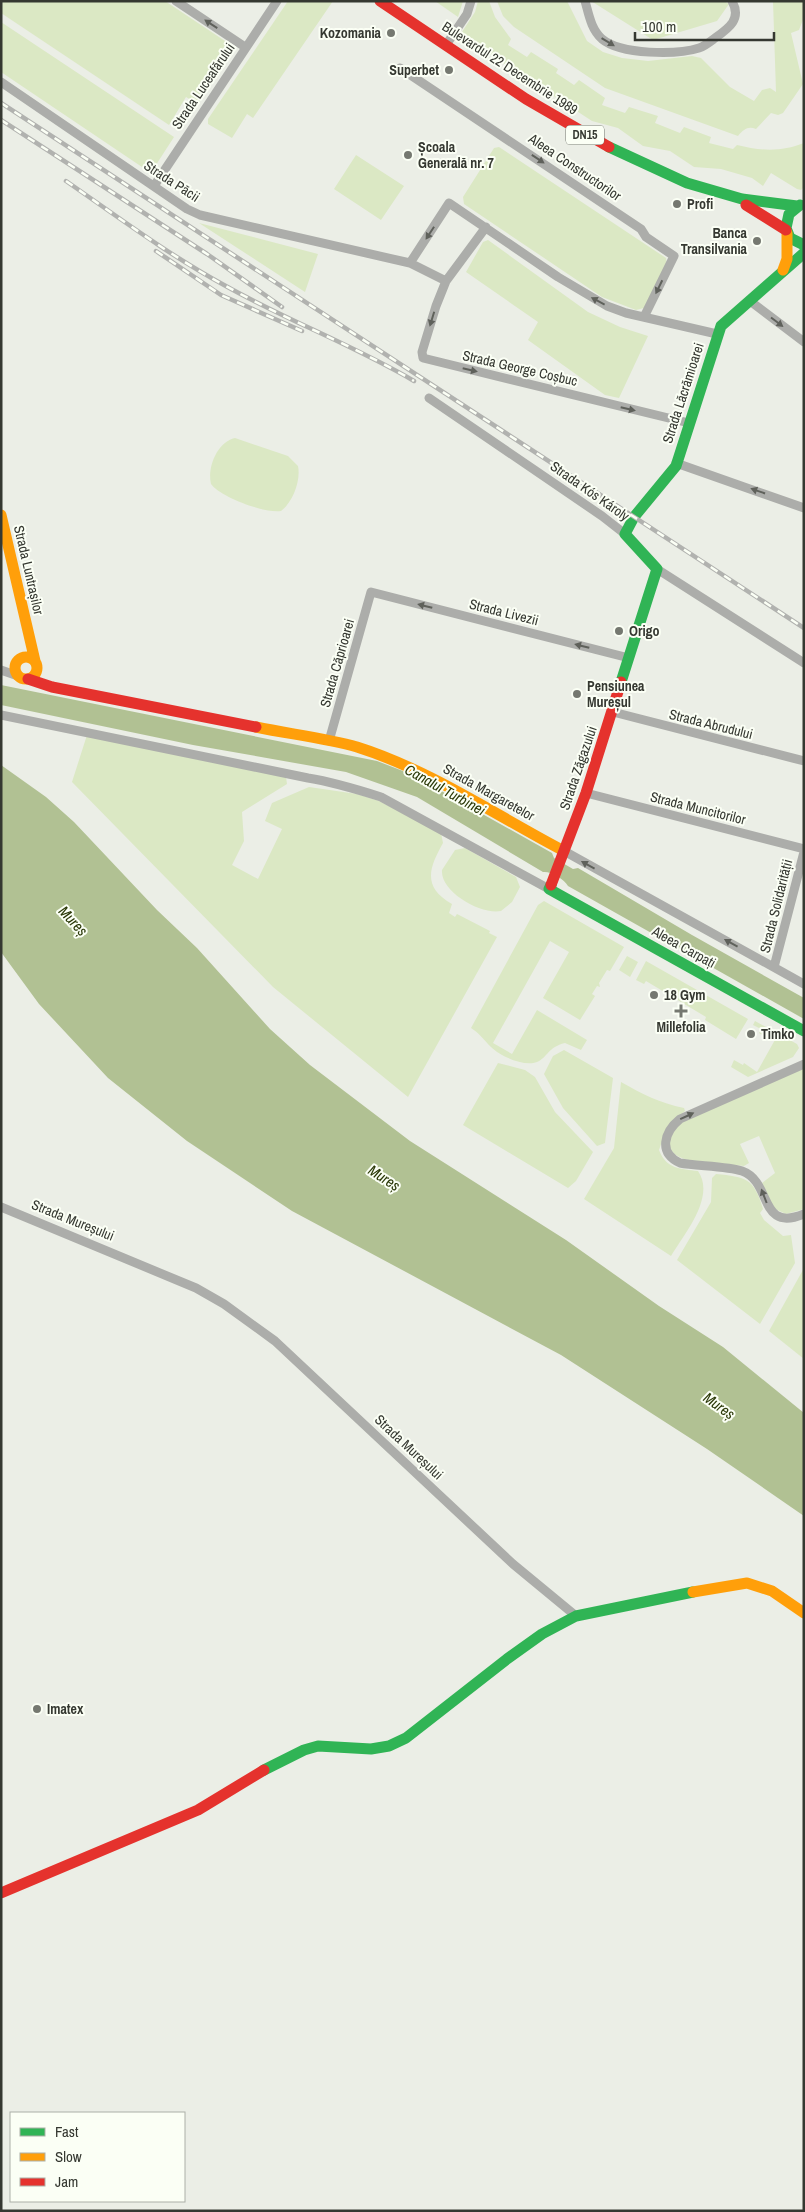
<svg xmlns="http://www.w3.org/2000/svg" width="805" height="2212" font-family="'Archivo Narrow',sans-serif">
  <rect width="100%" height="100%" fill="#ebeee6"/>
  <path fill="#dbe8c4" d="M1 1H165L234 47 198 104 186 97 169 125 1 13Z
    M288 1H333L253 118 247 114 232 138 208 124V119Z
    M435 1H463L458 17Z
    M478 1H489L495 17 511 39 508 45 527 57 531 52 558 69 556 73 574 85 579 80 605 98 602 105 625 113 629 107 658 116 655 123 680 133 684 127 711 137 709 143 733 149 737 145C761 151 781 152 804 143V187L801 190 797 189 771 173 763 186 752 178 721 169 694 167 670 151 643 146 618 128 592 121 460 35 475 12Z
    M497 1H567L587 41 603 52 622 58 648 61 692 56 701 58 730 87 754 101 762 90 770 88 776 92 773 1H804V17L799 30 791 33 803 84 783 113 778 115 771 113 756 129C748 126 744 129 738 136L605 88 514 27 503 16Z
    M591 1H724L729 4 717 21 653 40Z
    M1 22 174 137 154 168 145 169 1 72Z
    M499 147 666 258 667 264 644 308 636 310 602 297 464 204 463 197 494 148Z
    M356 155 404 186 381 220 334 189Z
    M199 223 318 254 305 292Z
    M488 240 588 312 620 327 648 336 619 398 605 395 528 340 538 322 466 272 483 242Z
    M235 438 288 456 298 466C301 480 293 502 281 511 266 514 220 497 211 484 207 468 217 442 235 438Z
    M87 735 286 777 287 784 242 812 244 841 232 865 258 879 282 829 265 821 272 803 309 787 357 794 379 801 441 833 443 843C429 868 422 887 452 904L449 913 455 917 457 914 490 931 489 933 497 937 408 1097 273 987 72 782Z
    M465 848 516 877 520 887 512 902 501 911C481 915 440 892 442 870L455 850Z
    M544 901 624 947 610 971 607 970 599 983 600 987 597 986 592 994 595 996 580 1020 543 998 569 952 550 941 493 1043 512 1054 537 1010 587 1040 581 1050 565 1043C548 1047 547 1058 537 1062 524 1067 500 1056 491 1047 484 1040 479 1033 471 1028L538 905Z
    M627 956 638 962 630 977 619 970Z
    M646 961 748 1019 736 1039 705 1020 706 1017 646 981 644 984 636 980Z
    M755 1021 797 1044 799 1048 793 1057 748 1077 731 1067 734 1060 743 1065 744 1063 757 1072 776 1038 766 1033 764 1036 759 1033 761 1029 753 1025Z
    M564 1050 613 1078 605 1143 597 1146 563 1108 544 1074 553 1056Z
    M498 1063 525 1070 535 1077 555 1112 593 1152 576 1181 568 1188 463 1125Z
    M804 1068V1209L786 1214 773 1208 762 1183 775 1173 759 1136 740 1144 749 1163 744 1166C717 1163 640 1167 681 1122Z
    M621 1082C642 1094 660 1103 684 1108L685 1111 667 1127 659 1150C666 1169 681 1169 698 1171 716 1197 684 1234 671 1256L584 1199 614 1148Z
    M716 1174C746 1177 754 1178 763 1209L760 1213 764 1220 783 1236 791 1235 795 1263 760 1324 677 1260 711 1202 712 1178Z
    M804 1268V1359L769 1331Z"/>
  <path fill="#b1c193" d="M1 685 377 761 403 771 445 793 552 853 554 858 573 869 578 868 692 935 804 998V1019L568 886C564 879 551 871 543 872L417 797 346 772 193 745 1 705Z
    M1 765 46 797 74 822 157 910 197 948 270 1029 310 1065 410 1141 566 1240 659 1306 723 1347 804 1413V1516L707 1449 561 1355 292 1211 187 1141 108 1078 39 1004 1 952Z"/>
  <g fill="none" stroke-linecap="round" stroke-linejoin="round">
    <path stroke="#acadaa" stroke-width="9" d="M176 1 245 47
      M585 1C589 15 591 29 602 39 621 55 677 55 699 48 705 46 711 41 715 38 729 28 742 19 732 1
      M446 45 467 14 471 1
      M400 68 641 229 646 237 674 256 644 317
      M1 82 187 209 200 215 410 263 446 281
      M154 186 277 1
      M486 227 446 281 436 306 422 352 423 358 689 423
      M410 263 449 203 558 277 607 306 626 313 717 334
      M750 301 804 342
      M429 398 602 516 625 534
      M676 463 804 508
      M657 569 804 663
      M1 670 18 676
      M613 712 804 761
      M1 715 308 778C333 782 356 789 381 797L549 889
      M329 741 371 592 629 658
      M586 793 804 849
      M564 851 804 984
      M774 967 804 852
      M804 1064 680 1119C664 1132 658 1153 680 1163 696 1166 728 1166 742 1171 773 1182 758 1233 804 1214
      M1 1207 196 1288 224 1304 275 1341 513 1564 576 1616"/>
    <path stroke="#30b455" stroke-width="11" d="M609 147 687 183 742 199 797 206
      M800 205 789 214 786 228 790 238 804 245
      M621 682 657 569 625 534 634 517 676 466 721 326 804 253
      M551 885 549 889 804 1031
      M264 1770 304 1750 318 1746 371 1749 389 1746 406 1738 507 1659 542 1634 576 1616 693 1592"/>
    <path stroke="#ff9f0a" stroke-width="11" d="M783 270 787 259V233
      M1 515 35 661
      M15 668a11 11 0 1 1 22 0a11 11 0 1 1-22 0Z
      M256 727C289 734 325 738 357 747 430 770 497 816 564 851
      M693 1592 747 1583 772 1591 804 1613"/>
    <path stroke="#e5322d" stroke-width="11" d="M380 1 526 99 609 147
      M746 205 786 230
      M28 679 52 687 256 727
      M551 885 586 793 621 682
      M1 1893 198 1810 264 1770"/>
    <defs>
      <path id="rail" d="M1 103 804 628
        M1 120 207 254 282 307
        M66 181C118 217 169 255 224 285 286 320 353 345 414 381
        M156 251 221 295 302 331"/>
    </defs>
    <use href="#rail" stroke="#b1b2af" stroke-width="4.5"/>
    <use href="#rail" stroke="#fbfff5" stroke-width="2.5" stroke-dasharray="8" stroke-linecap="butt"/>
  </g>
  <defs><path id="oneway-solid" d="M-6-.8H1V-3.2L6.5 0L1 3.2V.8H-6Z" transform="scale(1.25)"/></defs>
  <g fill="#5f615b">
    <use href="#oneway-solid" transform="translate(211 24) rotate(-147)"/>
    <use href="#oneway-solid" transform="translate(608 42) rotate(31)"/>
    <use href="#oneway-solid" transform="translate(538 159) rotate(34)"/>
    <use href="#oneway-solid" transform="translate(430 233) rotate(123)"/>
    <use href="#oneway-solid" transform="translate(659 287) rotate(116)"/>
    <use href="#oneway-solid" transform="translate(598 301) rotate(-152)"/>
    <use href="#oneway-solid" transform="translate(432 319) rotate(107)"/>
    <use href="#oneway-solid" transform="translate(777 322) rotate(37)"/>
    <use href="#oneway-solid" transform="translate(470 370) rotate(13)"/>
    <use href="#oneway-solid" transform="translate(628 409) rotate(13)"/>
    <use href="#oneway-solid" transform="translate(758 491) rotate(-161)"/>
    <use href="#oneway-solid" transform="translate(425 606) rotate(-166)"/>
    <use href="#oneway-solid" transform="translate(582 646) rotate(-166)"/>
    <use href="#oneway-solid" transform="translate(588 865) rotate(-151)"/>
    <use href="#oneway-solid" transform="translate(731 943) rotate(-151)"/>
    <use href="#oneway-solid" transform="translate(687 1116) rotate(-25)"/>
    <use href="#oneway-solid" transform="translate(764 1196) rotate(-111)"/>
  </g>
  <g fill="#757870" stroke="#fbfff5" stroke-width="2">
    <circle cx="391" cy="33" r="5"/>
    <circle cx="449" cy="70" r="5"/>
    <circle cx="408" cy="155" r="5"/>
    <circle cx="677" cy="204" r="5"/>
    <circle cx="757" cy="241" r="5"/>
    <circle cx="619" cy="631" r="5"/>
    <circle cx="577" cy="694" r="5"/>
    <circle cx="654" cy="995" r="5"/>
    <path d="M678.5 1003.5h5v5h5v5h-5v5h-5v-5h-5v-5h5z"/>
    <circle cx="751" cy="1034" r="5"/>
    <circle cx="37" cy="1709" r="5"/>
  </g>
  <g text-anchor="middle" stroke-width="4" stroke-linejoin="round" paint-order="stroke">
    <rect fill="#fbfff5" stroke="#70746c" stroke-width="1" x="566" y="125.5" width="38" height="19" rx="4"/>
    <g font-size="12" font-weight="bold" fill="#353831">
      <text x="585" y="139">DN15</text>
    </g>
    <g font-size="14" font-weight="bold" fill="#353831" stroke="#fbfff5" text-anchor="start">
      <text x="381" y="38" text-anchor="end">Kozomania</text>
      <text x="439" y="75" text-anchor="end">Superbet</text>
      <text x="418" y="152">Școala<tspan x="418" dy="16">Generală nr. 7</tspan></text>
      <text x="687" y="209">Profi</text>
      <text x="747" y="238" text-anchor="end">Banca<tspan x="747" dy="16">Transilvania</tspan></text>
      <text x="629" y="636">Origo</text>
      <text x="587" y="691">Pensiunea<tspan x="587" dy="16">Mureșul</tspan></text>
      <text x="664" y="1000">18 Gym</text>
      <text x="681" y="1032" text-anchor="middle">Millefolia</text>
      <text x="761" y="1039">Timko</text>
      <text x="47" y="1714">Imatex</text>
    </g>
    <g font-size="14" fill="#353831" stroke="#fbfff5">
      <text transform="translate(510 68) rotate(33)" y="5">Bulevardul 22 Decembrie 1989</text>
      <text transform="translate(203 86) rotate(-56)" y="5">Strada Luceafărului</text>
      <text transform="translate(575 167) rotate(34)" y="5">Aleea Constructorilor</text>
      <text transform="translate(172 181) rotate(33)" y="5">Strada Păcii</text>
      <text transform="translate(520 368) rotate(13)" y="5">Strada George Coșbuc</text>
      <text transform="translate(683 393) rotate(-72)" y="5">Strada Lăcrămioarei</text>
      <text transform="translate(590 491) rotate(35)" y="5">Strada Kós Károly</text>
      <text transform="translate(29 570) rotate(77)" y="5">Strada Luntrașilor</text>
      <text transform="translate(504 612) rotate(14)" y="5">Strada Livezii</text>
      <text transform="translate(337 663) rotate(-74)" y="5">Strada Căprioarei</text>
      <text transform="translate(711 724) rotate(14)" y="5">Strada Abrudului</text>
      <text transform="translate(578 768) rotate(-71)" y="5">Strada Zăgazului</text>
      <text transform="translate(489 792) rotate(29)" y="5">Strada Margaretelor</text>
      <text transform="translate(698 808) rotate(14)" y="5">Strada Muncitorilor</text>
      <text transform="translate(776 906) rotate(-76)" y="5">Strada Solidarității</text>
      <text transform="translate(684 947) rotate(29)" y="5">Aleea Carpați</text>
      <text transform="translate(73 1220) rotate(22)" y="5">Strada Mureșului</text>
      <text transform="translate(409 1447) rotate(43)" y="5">Strada Mureșului</text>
    </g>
    <g font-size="15" font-style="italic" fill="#2a3807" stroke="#fbfff5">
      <text transform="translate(445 790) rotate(29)" y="5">Canalul Turbinei</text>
      <text transform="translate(73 921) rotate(47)" y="5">Mureș</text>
      <text transform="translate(384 1178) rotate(33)" y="5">Mureș</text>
      <text transform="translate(719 1406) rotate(36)" y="5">Mureș</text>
    </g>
  </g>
  <rect width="805" height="2212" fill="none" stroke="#353831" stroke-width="5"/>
  <rect x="10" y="2112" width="175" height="90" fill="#fbfff5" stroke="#acafa7"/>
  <rect x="20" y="2128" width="25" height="8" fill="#30b455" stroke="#acafa7"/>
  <text x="55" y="2137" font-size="15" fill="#353831">Fast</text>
  <rect x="20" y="2153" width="25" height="8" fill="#ff9f0a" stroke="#acafa7"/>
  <text x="55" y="2162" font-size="15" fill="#353831">Slow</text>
  <rect x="20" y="2178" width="25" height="8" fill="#e5322d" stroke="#acafa7"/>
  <text x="55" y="2187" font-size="15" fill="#353831">Jam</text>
  <path d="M635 32v8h139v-8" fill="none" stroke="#353831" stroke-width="2.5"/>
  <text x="642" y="32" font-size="15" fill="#353831" stroke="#fbfff5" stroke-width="4" paint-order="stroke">100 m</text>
</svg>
